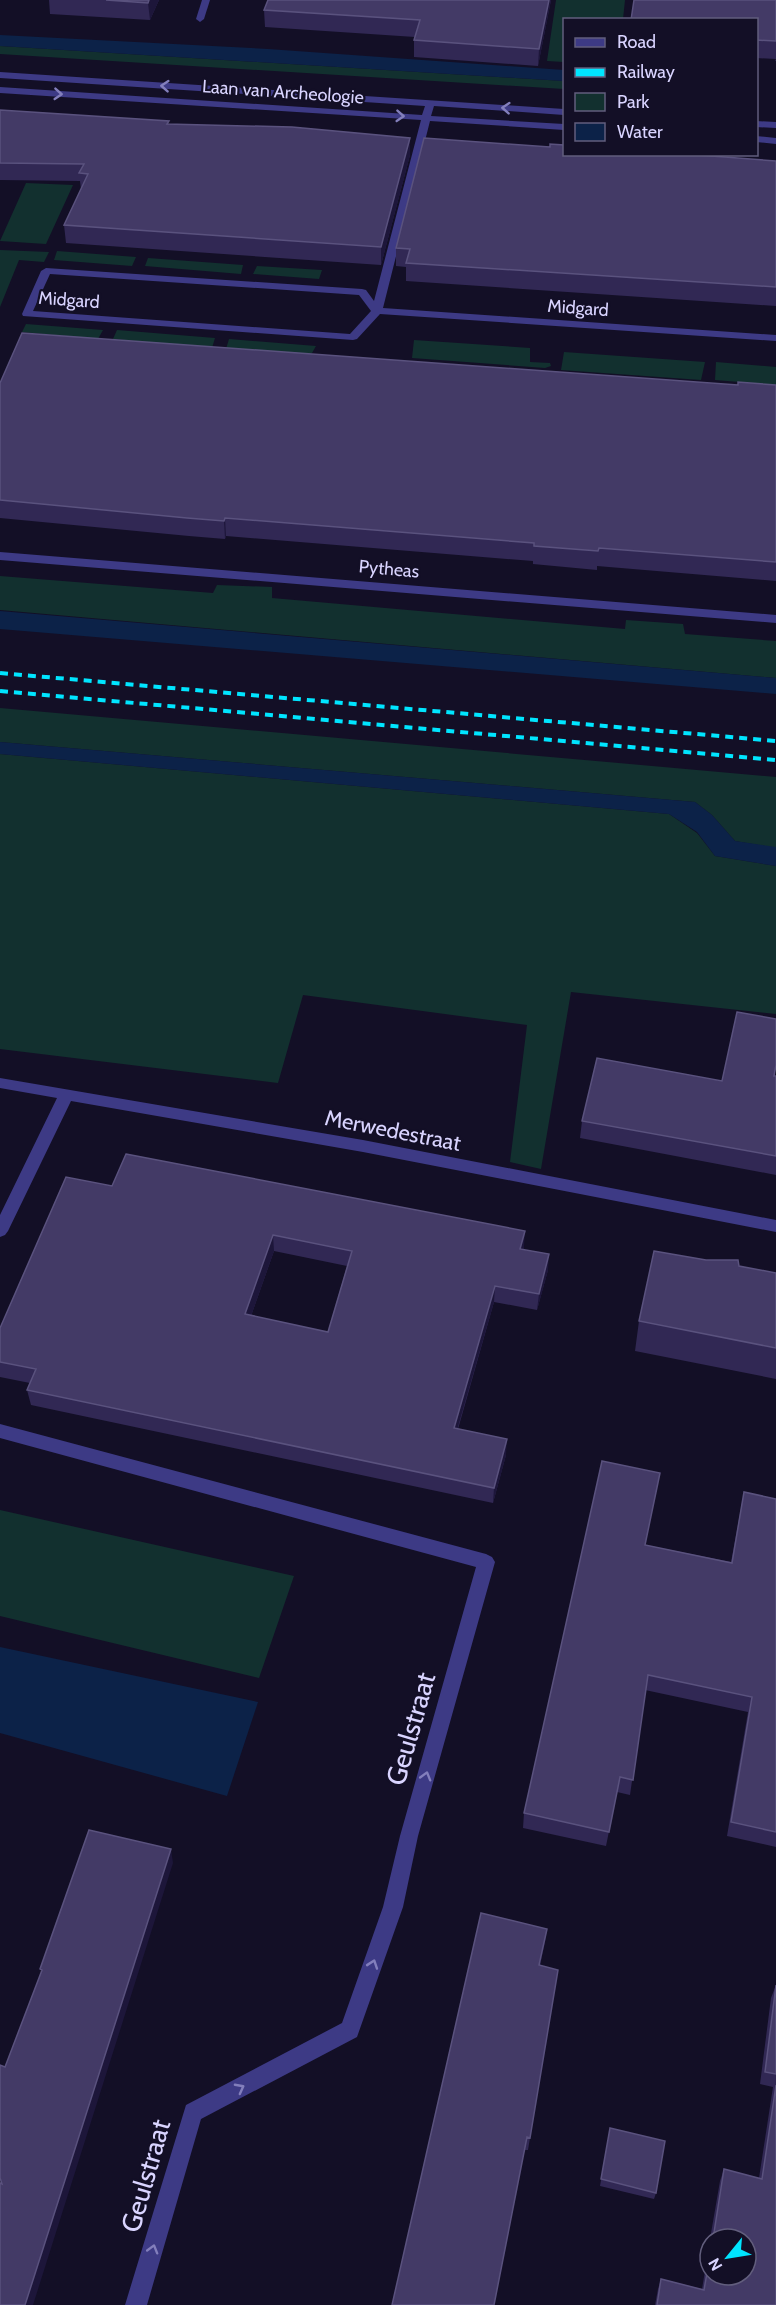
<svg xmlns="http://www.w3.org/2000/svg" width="776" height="2305" font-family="Cabin,sans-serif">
  <rect width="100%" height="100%" fill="#130f26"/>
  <path fill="#12302f" d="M556 0H625L623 19 564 20V62L547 61Z
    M0 46 564 81V89L0 54Z
    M26 183 73 185 46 244 0 241Z
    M0 250 49 252 44 262 19 260 0 307Z
    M57 251 136 257 132 266 54 260Z
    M148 258 243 265 241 274 145 266Z
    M257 266 322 270 319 279 253 274Z
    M26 324 103 330 98 339 22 332Z
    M117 330 215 338 212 348 113 339Z
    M229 339 316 346 312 353 307 354 226 349Z
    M414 340 530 348V362L550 363 551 366 545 368 412 358Z
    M564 352 705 362 701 380 561 370Z
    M716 362 776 367V385L715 380Z
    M0 576 213 593 217 585 272 587V598L625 629 626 620 683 624 685 634 776 641V678L0 610Z
    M0 708 776 777V848L735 841 712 815 695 802 0 742Z
    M0 754 669 814 697 833 715 856 776 866V1014L571 992 541 1169 510 1162 527 1025 303 995 278 1083 0 1049Z
    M0 1510 294 1576 259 1678 0 1616Z"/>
  <path fill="#0c2248" d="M0 35 268 49 564 70V81L0 46Z
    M0 611 776 678V694L0 629Z
    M0 742 695 802 712 815 735 841 776 847V866L715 856 697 832 669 814 0 754Z
    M0 1647 258 1702 227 1796 0 1733Z"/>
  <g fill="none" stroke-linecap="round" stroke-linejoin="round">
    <path fill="#3d3a85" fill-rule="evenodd" d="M202 0H210L204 19 200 22 196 19Z"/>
    <path fill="#3d3a85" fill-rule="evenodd" d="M0 72 564 109V115L434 106 431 116 564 124V130L430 121 383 308 776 335V341L380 314 357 339 353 340 23 316 22 314 41 271 46 268 362 289 366 290 374 301 421 120 0 93V87L422 115 425 106 0 78ZM50 274 359 295 371 311 350 334 33 311Z
      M756 121 776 122V128L756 127Z
      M756 136 776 138V144L756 142Z
      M0 552 776 615V623L0 560Z
      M0 1078 363 1140 776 1220V1232L363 1152 71 1101 8 1231 5 1235 0 1237V1215L57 1098 0 1088Z
      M0 1424 486 1554 492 1557 495 1562 418 1836 403 1907 357 2037 201 2119 147 2305H125L186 2105 342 2023 383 1907 400 1836 476 1567 0 1438Z"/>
    <path stroke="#00e5ff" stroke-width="4" stroke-dasharray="8 6" stroke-linecap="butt" d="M0 673 776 741
      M0 691 776 760"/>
  </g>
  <path fill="#312854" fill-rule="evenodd" d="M49 0H159L150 20 50 14Z
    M268 0H551L538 66 414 57V40L415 37 265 27 264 10Z
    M776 0V61H775L776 59 756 58V20Z
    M0 110 169 124 410 138V155L381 265 66 243 64 225 81 189 80 181 0 180Z
    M776 161V306L406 281V267L396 266V248Z
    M0 383 776 385V581L597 566V570L533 564V561L226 536 225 539 189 536 0 518Z
    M774 1076H776V1175L580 1138 582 1121 722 1081Z
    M112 1186 524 1247 523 1250 548 1270 537 1310 494 1302 458 1429 506 1455 493 1503 31 1405 27 1390 30 1383 0 1377V1328ZM274 1251 347 1266 328 1332 251 1316Z
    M739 1266 776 1273V1379L635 1351 639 1321Z
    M744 1492 776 1499V1847L727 1836 748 1712 645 1690 630 1795 617 1792 606 1846 523 1828 524 1813 646 1545 731 1562Z
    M481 1913 547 1929 540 1966 558 1970 528 2150H525Z
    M776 1985V2305H655L658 2289 661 2279 702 2289 710 2241V2275L746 2239H710L720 2181 724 2169 759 2178 773 2087 760 2084 771 1998Z
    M609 2135 656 2193 654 2199 600 2186Z"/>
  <path fill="#1d163a" d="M149 0H159L150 20 148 3Z
    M549 0H551L538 66 539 49Z
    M410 138V155L381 265V247Z
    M225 518 226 536 225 539 224 521Z
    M525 1231 524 1247 519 1265 520 1249Z
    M273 1235 274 1251 246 1330 245 1314Z
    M549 1254 548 1270 537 1310 539 1294Z
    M495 1286 494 1302 453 1444 454 1428Z
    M507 1439 506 1455 493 1503 494 1488Z
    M171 1849 173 1863 33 2305H25Z
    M547 1929 545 1943 537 1979 539 1965Z"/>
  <path fill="#433a66" stroke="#5a527e" stroke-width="1.5" fill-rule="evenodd" d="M106 0H149L148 3Z
    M268 0H549L539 49 414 40 420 20 264 10Z
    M634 0H776V41L756 40V20H631Z
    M0 110 169 121 167 124 292 127 410 138 381 247 64 225 88 174 79 173 84 164 0 163Z
    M424 138 550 147V144L564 145V154H685L776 161V287L406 263 410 249 396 248Z
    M22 333 738 385V382L776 385V562L599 548 598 551 534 546V543L225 518 224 521 187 518 0 500V383Z
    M737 1012 776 1019V1065L774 1076H776V1156L582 1121 597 1058 722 1081Z
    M126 1154 525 1231 520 1249 549 1254 539 1294 495 1286 454 1428 507 1439 494 1488 27 1390 36 1369 0 1362V1328L66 1177 112 1186ZM273 1235 352 1251 328 1332 245 1314Z
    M654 1251 706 1260H738L739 1266 776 1273V1348L639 1321Z
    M602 1461 660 1473 645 1545 732 1563 744 1492 776 1499V1832L731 1822 752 1697 648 1675 633 1780 620 1777 609 1832 524 1813Z
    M89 1830 171 1849 25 2305H0V2183L2 2184 0 2178V2065L5 2067 42 1970 40 1969Z
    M481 1913 547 1929 539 1965 558 1970 530 2138 527 2137 494 2305H392Z
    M776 1985V2074L765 2072Z
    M776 2085V2305H657L661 2279 704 2290 710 2256V2275H746V2239H713L724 2169 762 2179Z
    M610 2128 665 2141 656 2193 601 2179Z"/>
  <defs><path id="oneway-chevron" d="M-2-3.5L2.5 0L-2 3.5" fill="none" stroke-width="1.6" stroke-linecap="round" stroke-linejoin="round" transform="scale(1.5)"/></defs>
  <g stroke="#837fbc">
    <use href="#oneway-chevron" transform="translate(165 86) rotate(-176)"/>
    <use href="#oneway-chevron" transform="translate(58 94) rotate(4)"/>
    <use href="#oneway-chevron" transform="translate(506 108) rotate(-176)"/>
    <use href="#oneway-chevron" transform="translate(400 116) rotate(4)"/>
    <use href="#oneway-chevron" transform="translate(426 1776) rotate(-74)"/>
    <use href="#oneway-chevron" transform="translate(373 1964) rotate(-71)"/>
    <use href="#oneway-chevron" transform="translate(240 2088) rotate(-28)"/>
    <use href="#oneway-chevron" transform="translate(153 2249) rotate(-74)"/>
  </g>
  <g text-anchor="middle" stroke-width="4.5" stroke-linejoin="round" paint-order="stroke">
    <g font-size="18" fill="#d9d4ff" stroke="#130f26">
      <text transform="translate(283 92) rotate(4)" y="6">Laan van Archeologie</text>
      <text transform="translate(69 300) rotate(4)" y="6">Midgard</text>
      <text transform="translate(578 308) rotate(4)" y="6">Midgard</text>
      <text transform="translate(389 569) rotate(5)" y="6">Pytheas</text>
    </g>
    <g font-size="22" fill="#d9d4ff" stroke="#130f26">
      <text transform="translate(393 1130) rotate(11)" y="8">Merwedestraat</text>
    </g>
    <g font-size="27" fill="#d9d4ff" stroke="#130f26">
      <text transform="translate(411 1729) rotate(-74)" y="9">Geulstraat</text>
      <text transform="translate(146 2176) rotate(-74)" y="9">Geulstraat</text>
    </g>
  </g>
  <rect x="563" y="18" width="195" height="138" fill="#130f26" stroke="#625e7d" stroke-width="1.5"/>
  <rect x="575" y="38" width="30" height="9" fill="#3d3a85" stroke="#625e7d" stroke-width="1.5"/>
  <text x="617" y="48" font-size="18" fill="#d9d4ff">Road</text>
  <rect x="575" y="68" width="30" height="9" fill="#00e5ff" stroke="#625e7d" stroke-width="1.5"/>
  <text x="617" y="78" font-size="18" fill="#d9d4ff">Railway</text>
  <rect x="575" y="93" width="30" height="18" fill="#12302f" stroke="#625e7d" stroke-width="1.5"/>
  <text x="617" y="108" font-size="18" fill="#d9d4ff">Park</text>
  <rect x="575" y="123" width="30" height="18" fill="#0c2248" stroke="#625e7d" stroke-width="1.5"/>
  <text x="617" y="138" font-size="18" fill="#d9d4ff">Water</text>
  <g transform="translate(728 2257) rotate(240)"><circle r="28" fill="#130f26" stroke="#625e7d" stroke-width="1.5"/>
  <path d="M0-4.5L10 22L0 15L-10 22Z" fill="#00e5ff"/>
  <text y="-9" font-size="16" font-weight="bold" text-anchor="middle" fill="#d9d4ff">N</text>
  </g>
</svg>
